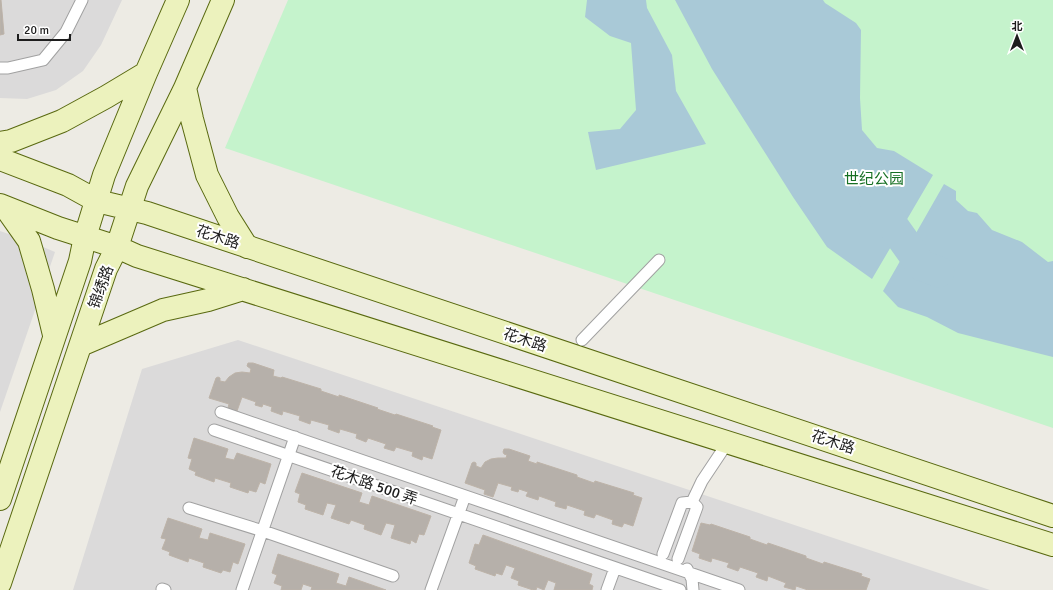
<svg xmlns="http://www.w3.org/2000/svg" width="1053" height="590" font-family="Signika,'Noto Sans SC',sans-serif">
  <rect width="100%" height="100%" fill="#edebe4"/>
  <path fill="#dbdada" d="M0 0H122L101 45 83 71 56 90 27 99 0 98Z
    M0 231 29 241 55 252 0 412Z
    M238 340 990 590H73L142 369Z"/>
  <path fill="#c5f3cc" d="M288 0H1053V428L225 148Z"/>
  <path fill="#a9c9d7" d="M587 0H646L647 8 672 55 676 91 706 144 596 170 588 132 620 129 636 110 631 43 610 36 585 17Z
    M675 0H823L825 3 856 23 861 30 860 98 862 130 877 148 894 151 933 175 872 279 827 247 793 197 712 69Z
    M944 184 956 191V200L968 211 977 213 992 230 1022 242 1048 262 1053 261V357L958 333 927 317 898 307 883 291Z"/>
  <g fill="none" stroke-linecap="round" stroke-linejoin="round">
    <path stroke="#a9c9d7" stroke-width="31" d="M874 199 921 265 939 272"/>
  </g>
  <path fill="#b6b0aa" stroke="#bdb3a8" d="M0 0H1L4 34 0 35Z
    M248 363H253L274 370 273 376 281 378 282 377 321 389V391L339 397V395L378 408 377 409 395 415 396 414 433 426 432 427 441 430 432 459 423 456 422 460 412 456 413 452 396 447 394 451 384 448 386 444 368 438 366 442 356 438 357 434 340 429 339 433 328 429 329 425 311 420 310 424 299 420 300 416 283 411 282 415 271 411 272 407 263 404 262 407 255 405 256 402 242 397 237 411 228 408 229 404 209 398 216 378 218 377 220 378V381L225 382 229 377 235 373 242 372 250 373 251 369 247 366Z
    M194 438 228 449 225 458 234 460 237 453 271 464 265 484 260 482 256 492 249 490 248 493 230 487 231 483 215 478 214 482 195 475 196 472 189 469 192 459 188 458Z
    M504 449H509L530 456 528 461 537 464V462L577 475V477L594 483 595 481 634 493 633 495 642 498 633 526 624 523 622 527 612 524 613 520 596 514 594 518 584 515 585 511 567 505 566 509 555 506 556 502 539 496 538 500 526 496 528 492 519 489 518 492 511 490 512 487 498 483 493 497 484 494 485 490 465 483 472 463 474 462 476 463V466L481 468 485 462 491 459 498 458H506L507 455 504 454 503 452Z
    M302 473 362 493 359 502 369 505 372 496 431 516 424 535 419 534 416 543 411 540 410 544 391 538 395 525 386 523 381 535 364 529 365 525 351 520 349 524 331 518 336 505 327 503 323 515 305 509 306 505 298 502 300 494 295 492Z
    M168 518 202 529 199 538 208 540 210 533 245 544 238 564 233 562 230 572 223 570 221 573 203 567 204 563 189 558 188 562 169 555 170 552 162 549 166 539 161 538Z
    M701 523 710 525 711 524 750 537V539L767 545 768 543 806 556V558L823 564 824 562 862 574 861 576 870 579 866 590H808L796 586 795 590 784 587 786 583 768 576 767 581 756 577 758 573 740 567 738 571 727 567 729 563 712 558 711 562 699 558 700 554 692 551Z
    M483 535 592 574 589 584 593 586 592 590H554L556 583 548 580 544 590 537 587 536 590H533L518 585 519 581 511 578 515 568 506 565 502 575 496 573 495 576 475 569 476 566 469 563 475 544 479 545Z
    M278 554 339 574 336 583 346 586 349 577 386 590H311L312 587 303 584 301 590H281L282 586 274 583 277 575 272 573Z"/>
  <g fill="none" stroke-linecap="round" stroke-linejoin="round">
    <defs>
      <path id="lane" d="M0 68H8L43 60 66 32 82 0
        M582 340 659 260
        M221 412 739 590
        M214 430 680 590
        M692 502 702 481 728 442
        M189 508 263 531 393 576
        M663 554 682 503 692 502 697 507 678 559
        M687 569 692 579 693 590
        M162 589 165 590
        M242 590 295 437
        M431 590 465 496
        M607 590 615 568"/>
      <path id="secondary" d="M185 88 192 119 207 175 228 217 247 247
        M0 143 11 141 62 121 106 97 146 73
        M0 159 68 185 97 201 147 213 1053 516
        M0 205 58 228 117 247 137 256 1053 545
        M5 207 29 241 43 289 54 335
        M81 345 163 310 208 300 243 289
        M0 499 80 261 85 237 104 175 146 73 178 0
        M0 583 106 269 117 247 137 186 185 88 223 0"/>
    </defs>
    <use href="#lane" stroke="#a1a1a1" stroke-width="13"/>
    <use href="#secondary" stroke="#596910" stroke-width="24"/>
    <use href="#lane" stroke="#fff" stroke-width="11"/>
    <use href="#secondary" stroke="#ecf2bd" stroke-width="22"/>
  </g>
  <g text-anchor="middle" stroke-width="4" stroke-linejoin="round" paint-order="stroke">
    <g font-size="15" fill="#177024" stroke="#fff">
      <text x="874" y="184">世纪公园</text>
    </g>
    <g font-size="15" fill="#1d1d1d" stroke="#fff">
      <text transform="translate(218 237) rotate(18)" y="5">花木路</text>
      <text transform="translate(101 287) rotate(-70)" y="5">锦绣路</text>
      <text transform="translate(525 340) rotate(18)" y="5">花木路</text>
      <text transform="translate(833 442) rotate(18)" y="5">花木路</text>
      <text transform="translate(374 485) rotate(19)" y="5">花木路 500 弄</text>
    </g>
  </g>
  <g transform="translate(1017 36)" stroke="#ffffff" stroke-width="3" paint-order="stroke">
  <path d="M0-3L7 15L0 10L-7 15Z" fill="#1d1d1d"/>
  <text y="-6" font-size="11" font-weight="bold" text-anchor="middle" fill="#1d1d1d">北</text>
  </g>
  <path d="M18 34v6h52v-6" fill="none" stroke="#1d1d1d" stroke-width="2"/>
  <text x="24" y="34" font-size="12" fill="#1d1d1d" stroke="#ffffff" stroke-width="3" paint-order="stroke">20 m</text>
</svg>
